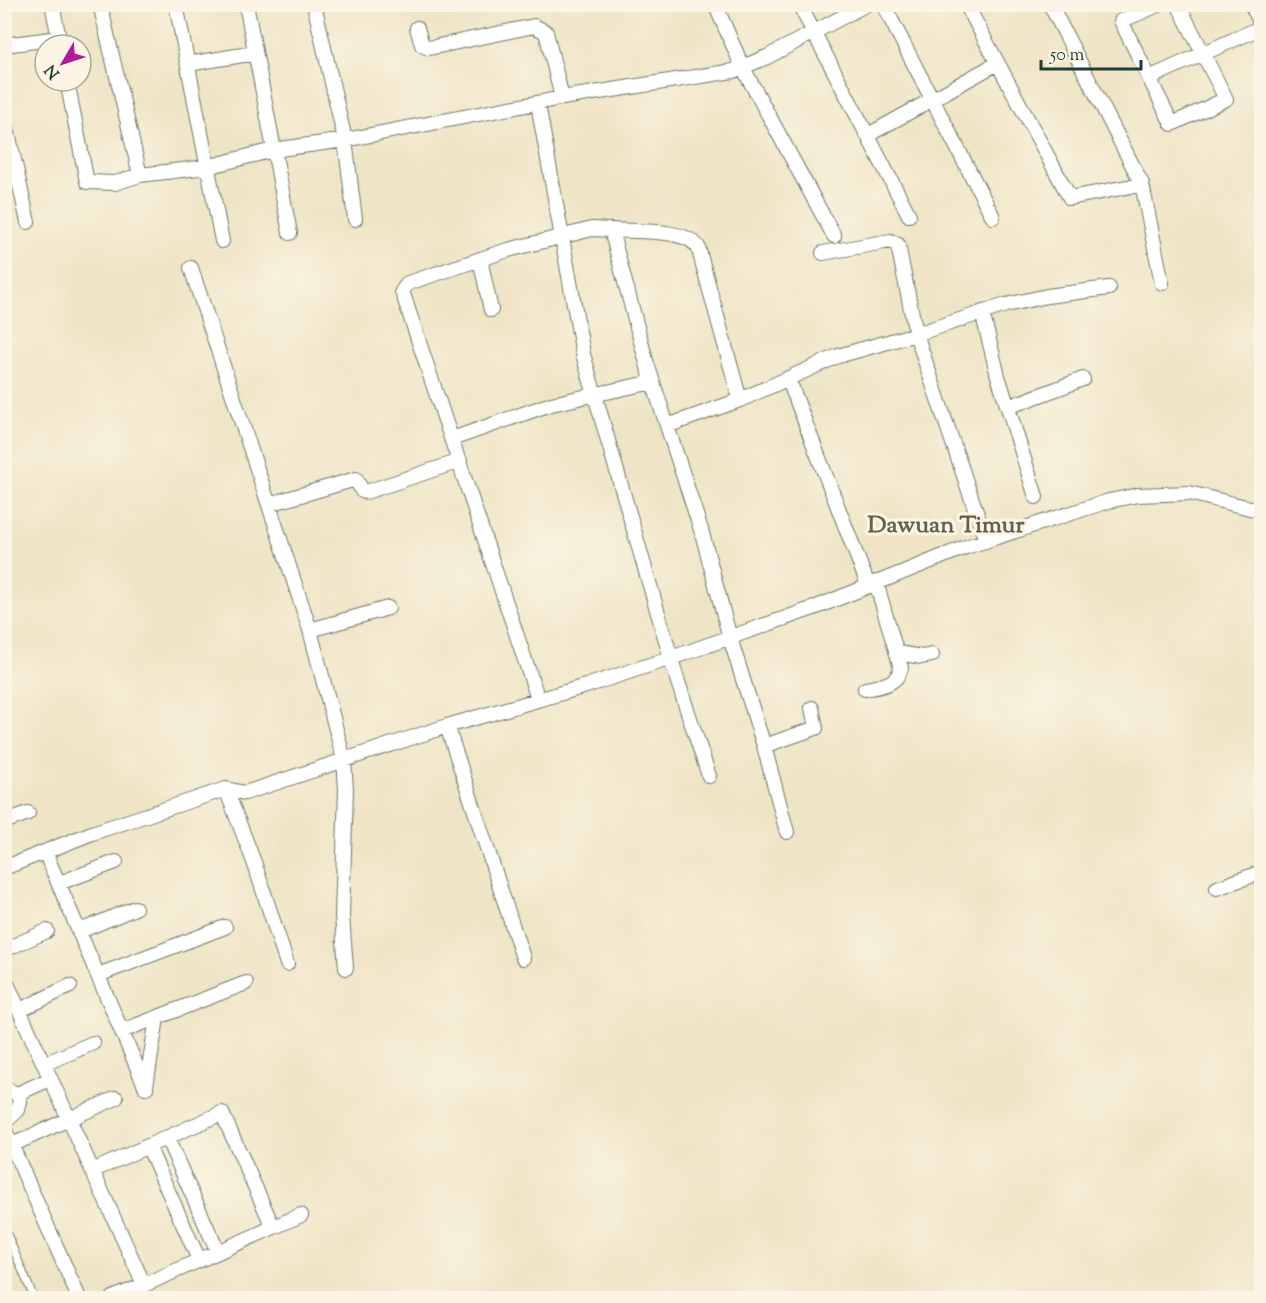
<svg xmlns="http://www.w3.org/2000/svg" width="1266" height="1303" font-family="'Sorts Mill Goudy',serif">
  <rect width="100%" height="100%" fill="#fcf5e5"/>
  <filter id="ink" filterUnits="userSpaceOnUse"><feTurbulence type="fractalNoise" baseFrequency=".0167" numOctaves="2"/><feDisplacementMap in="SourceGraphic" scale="12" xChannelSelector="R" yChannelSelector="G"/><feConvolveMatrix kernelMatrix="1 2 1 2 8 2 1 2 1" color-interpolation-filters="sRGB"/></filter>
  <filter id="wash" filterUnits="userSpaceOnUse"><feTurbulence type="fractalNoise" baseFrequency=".008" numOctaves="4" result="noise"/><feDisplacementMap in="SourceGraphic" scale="24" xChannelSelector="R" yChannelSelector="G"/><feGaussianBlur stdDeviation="1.35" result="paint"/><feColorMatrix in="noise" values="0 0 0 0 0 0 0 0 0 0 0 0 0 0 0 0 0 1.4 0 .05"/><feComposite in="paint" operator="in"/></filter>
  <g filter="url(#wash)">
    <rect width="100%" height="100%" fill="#efe4c5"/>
  </g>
  <g filter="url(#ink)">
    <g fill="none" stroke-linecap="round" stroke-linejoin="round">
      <defs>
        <path id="lane" d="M4 1227 34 1298"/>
        <path id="street" d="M52 4 59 38
          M100 4 140 175
          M176 4 222 241
          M246 4 290 233
          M314 4 345 140 355 219
          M715 4 743 68 834 236
          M799 4 909 215
          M883 4 993 217
          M966 4 1070 198 1142 184
          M1050 4 1142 184 1162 283
          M1160 4 1121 21 1172 124 1226 99 1178 4
          M1251 4 1262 25
          M417 28 422 45 429 48 534 26 546 32 562 98
          M4 45 59 38 60 45
          M188 64 255 53
          M1149 78 1262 27
          M67 81 87 182 115 183 140 175 207 167 273 150 345 140 562 98 733 71 767 57 867 4
          M538 104 583 354 677 679 709 776
          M4 115 28 222
          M868 135 996 64
          M611 230C635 232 685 228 698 247L740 400
          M823 253 890 241 898 245 916 334 986 541
          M480 259 491 310
          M191 268 310 630 344 760 346 789 342 916 346 968
          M982 312 998 376 1036 497
          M788 378 868 585
          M1008 407 1083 379
          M667 426 740 400 838 356 916 334 1006 305 1047 296 1109 288
          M452 439 551 404 653 382
          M270 504 356 479 362 491 366 492 460 461
          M310 630 388 608
          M898 653 922 657 932 655
          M865 689C880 686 897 685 901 668L876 582
          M538 699 402 291 408 283 508 250 592 229 611 230 647 364 702 533 730 638 764 746 787 832
          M447 726 523 958
          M764 746 816 728 812 708
          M226 789 254 862 287 964
          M4 822 28 813
          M45 852 146 1088
          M4 868 92 833 226 789 245 793 447 726 586 686 671 658 814 608 966 547 1109 501 1138 495 1189 493 1262 511
          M59 883 116 862
          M1217 888 1262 872
          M80 931 135 908
          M4 950 47 931
          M98 975 225 927
          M4 977 69 1119 12 1145
          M20 1010 70 986
          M122 1031 246 983
          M44 1064 93 1043
          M146 1086 157 1018
          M4 1088 17 1094 20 1101 18 1110 4 1123
          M17 1094 50 1079
          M116 1098 69 1119 144 1285 301 1215
          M4 1128 79 1298
          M167 1138 218 1252
          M92 1171 148 1146
          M199 1260 148 1146 222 1113 273 1227
          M113 1298 144 1285"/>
      </defs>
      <use href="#lane" stroke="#687767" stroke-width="9"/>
      <use href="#street" stroke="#687767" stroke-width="16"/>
      <use href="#lane" stroke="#fff" stroke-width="7"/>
      <use href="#street" stroke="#fff" stroke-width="14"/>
    </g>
  </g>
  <g text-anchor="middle" stroke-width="6" stroke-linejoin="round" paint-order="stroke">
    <g font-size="24" font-weight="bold" fill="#62624b" stroke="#fcf5e5">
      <text x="946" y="532">Dawuan Timur</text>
    </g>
  </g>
  <rect width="1266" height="1303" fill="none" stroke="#fcf5e5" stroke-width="24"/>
  <g transform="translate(63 63) rotate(231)"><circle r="28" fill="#fcf5e5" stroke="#a4ab9e" stroke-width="1.5"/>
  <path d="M0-4.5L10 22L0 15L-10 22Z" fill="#b5179e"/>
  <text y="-9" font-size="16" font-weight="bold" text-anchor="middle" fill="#1f3d34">N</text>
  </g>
  <path d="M1041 60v9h100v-9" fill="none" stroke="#1f3d34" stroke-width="3"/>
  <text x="1050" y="60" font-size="18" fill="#1f3d34" stroke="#fcf5e5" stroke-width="4.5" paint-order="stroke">50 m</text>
</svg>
